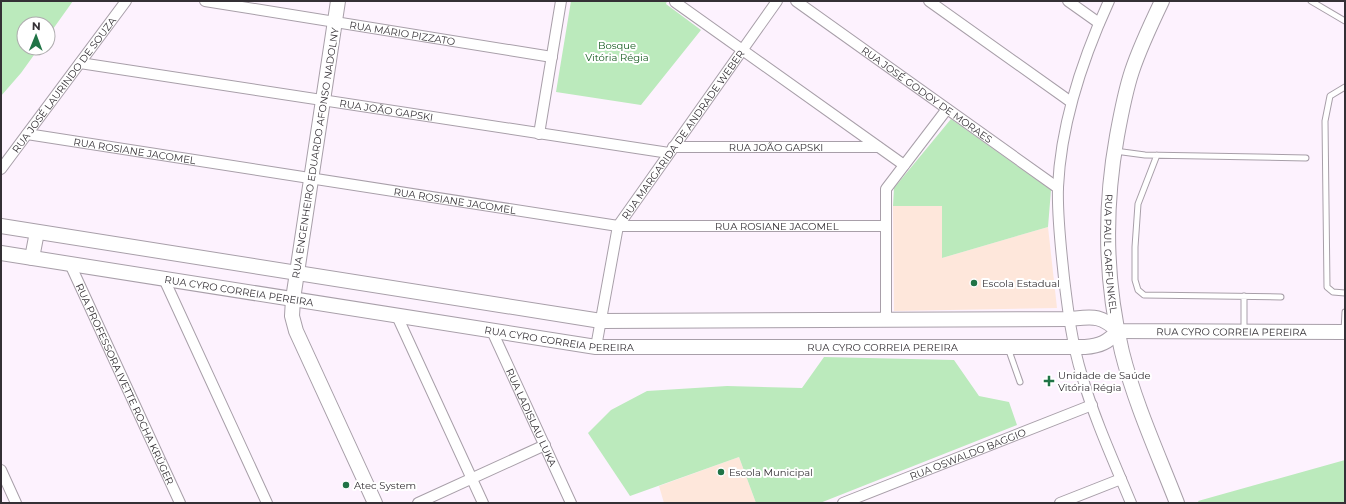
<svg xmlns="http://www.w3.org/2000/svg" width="1346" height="504" font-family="Montserrat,sans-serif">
  <rect width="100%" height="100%" fill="#fdf2fe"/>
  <path fill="#fee7db" d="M893 206H942V258L1048 227 1057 308 894 311Z
    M739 457 756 503H664L659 486Z"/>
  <path fill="#bbeabc" d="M1 1H73L48 36V24H24V48H39L21 73 1 96Z
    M571 1H667L666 4 701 30 641 105 556 92Z
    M951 119 1051 190 1048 227 942 258V206H893L894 188Z
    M824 357 954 360 979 396 1009 402 1017 425 820 503H756L739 457 630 496 588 433 611 410 647 391 727 386 802 388Z
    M1345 460V503H1199L1198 501Z"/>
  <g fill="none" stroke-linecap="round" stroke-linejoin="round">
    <defs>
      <path id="lane" d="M1311 1 1345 21
        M1345 87 1330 96 1325 121 1327 287 1333 292 1345 293
        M1115 151 1145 155 1306 158
        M1157 155 1138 204 1135 247V280L1138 290 1144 295 1281 297
        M1244 296V331
        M1344 331 1345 312
        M1008 348 1020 382"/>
      <g id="street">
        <path id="s1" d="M205 1 552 57"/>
        <path d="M676 1 675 2 904 165"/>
        <path id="s2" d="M796 1 1058 188"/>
        <path d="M929 1 1071 102"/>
        <path d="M1068 1 1099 23"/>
        <path d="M1109 1C1082 60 1061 122 1058 187 1057 217 1061 248 1064 278 1068 311 1072 344 1082 376 1094 418 1114 462 1131 503"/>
        <path id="s3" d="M80 63 669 153"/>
        <path id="s4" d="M27 134 618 226H886"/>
        <path d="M539 134 561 1"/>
        <path id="s5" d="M673 147H878"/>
        <path id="s6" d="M1 169 126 1"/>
        <path id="s7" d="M70 264 180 503"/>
        <path d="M164 279 267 503"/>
        <path d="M397 316 483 503"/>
        <path d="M886 320V189L947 109"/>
        <path id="s8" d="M492 331 571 503"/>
        <path id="s9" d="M596 347 618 226 777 1"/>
        <path d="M1 470 16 503"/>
        <path d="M418 503 545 445"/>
        <path id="s10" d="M843 503 1092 405"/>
        <path d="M1060 503 1121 479"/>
      </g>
      <g id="secondary">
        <path d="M338 1 293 299 292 316 296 331 375 503"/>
        <path id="s11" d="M1162 1C1151 24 1140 47 1132 71 1125 92 1121 114 1117 136 1104 208 1105 281 1122 352 1135 404 1158 454 1177 503"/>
        <path id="s12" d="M1 226 601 321 1069 319C1092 317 1100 314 1118 331L1345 332"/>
        <path id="s13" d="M1 253 596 347H1085C1100 346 1108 342 1118 331"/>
        <path d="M32 258 37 232"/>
      </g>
    </defs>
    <use href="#lane" stroke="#a89fa9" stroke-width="7"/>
    <use href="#street" stroke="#a89fa9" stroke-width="12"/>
    <use href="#secondary" stroke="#a89fa9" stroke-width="16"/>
    <use href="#lane" stroke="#fff" stroke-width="5"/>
    <use href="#street" stroke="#fff" stroke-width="10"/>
    <use href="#secondary" stroke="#fff" stroke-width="14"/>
  </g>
  <g fill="#207446" stroke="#fff" stroke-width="1.5">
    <circle cx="974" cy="283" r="4"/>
    <path d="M1047 375h4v4h4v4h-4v4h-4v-4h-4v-4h4z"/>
    <circle cx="721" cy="472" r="4"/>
    <circle cx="346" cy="485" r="4"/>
  </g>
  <g text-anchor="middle" stroke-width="4" stroke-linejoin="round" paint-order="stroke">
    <g font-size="10" fill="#343035" stroke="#fff">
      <text dy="4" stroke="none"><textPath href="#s1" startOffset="200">RUA MÁRIO PIZZATO</textPath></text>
      <text dy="4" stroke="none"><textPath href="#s6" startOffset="105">RUA JOSÉ LAURINDO DE SOUZA</textPath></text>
      <text dy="4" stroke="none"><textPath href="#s2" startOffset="161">RUA JOSÉ GODOY DE MORAES</textPath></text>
      <text dy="4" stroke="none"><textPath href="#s3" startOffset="310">RUA JOÃO GAPSKI</textPath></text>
      <text dy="4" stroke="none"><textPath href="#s9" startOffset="235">RUA MARGARIDA DE ANDRADE WEBER</textPath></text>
      <text dy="4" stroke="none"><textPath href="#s5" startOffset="103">RUA JOÃO GAPSKI</textPath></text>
      <text dy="4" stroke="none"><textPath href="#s4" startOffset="109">RUA ROSIANE JACOMEL</textPath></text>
      <text transform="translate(315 153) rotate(-81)" y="4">RUA ENGENHEIRO EDUARDO AFONSO NADOLNY</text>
      <text dy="4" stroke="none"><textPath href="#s4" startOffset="433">RUA ROSIANE JACOMEL</textPath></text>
      <text dy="4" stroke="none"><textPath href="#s4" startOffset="757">RUA ROSIANE JACOMEL</textPath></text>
      <text dy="4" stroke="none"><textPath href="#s11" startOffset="261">RUA PAUL GARFUNKEL</textPath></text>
      <text dy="4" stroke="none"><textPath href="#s13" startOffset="241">RUA CYRO CORREIA PEREIRA</textPath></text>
      <text dy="4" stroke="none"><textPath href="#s12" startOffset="1242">RUA CYRO CORREIA PEREIRA</textPath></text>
      <text dy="4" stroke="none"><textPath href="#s13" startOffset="565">RUA CYRO CORREIA PEREIRA</textPath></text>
      <text dy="4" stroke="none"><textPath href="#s13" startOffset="889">RUA CYRO CORREIA PEREIRA</textPath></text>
      <text dy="4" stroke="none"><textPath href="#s7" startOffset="132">RUA PROFESSORA IVETTE ROCHA KRÜGER</textPath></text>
      <text dy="4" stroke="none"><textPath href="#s8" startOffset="95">RUA LADISLAU LUKA</textPath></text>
      <text dy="4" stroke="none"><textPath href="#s10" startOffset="134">RUA OSWALDO BAGGIO</textPath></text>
    </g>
    <g font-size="10" fill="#155b1f" stroke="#fff">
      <text x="617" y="49">Bosque<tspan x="617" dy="12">Vitória Régia</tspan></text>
    </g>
    <g font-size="10" fill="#343035" stroke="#fff" text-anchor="start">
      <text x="982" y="287">Escola Estadual</text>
      <text x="1058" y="379">Unidade de Saúde<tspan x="1058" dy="12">Vitória Régia</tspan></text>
      <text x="729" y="476">Escola Municipal</text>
      <text x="354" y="489">Atec System</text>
    </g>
  </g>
  <rect width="1346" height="504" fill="none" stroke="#343035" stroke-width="4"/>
  <g transform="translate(36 36) rotate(1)"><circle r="19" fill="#ffffff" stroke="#aeacae"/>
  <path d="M0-3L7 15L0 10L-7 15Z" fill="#207446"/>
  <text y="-6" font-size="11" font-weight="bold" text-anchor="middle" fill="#343035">N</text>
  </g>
</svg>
